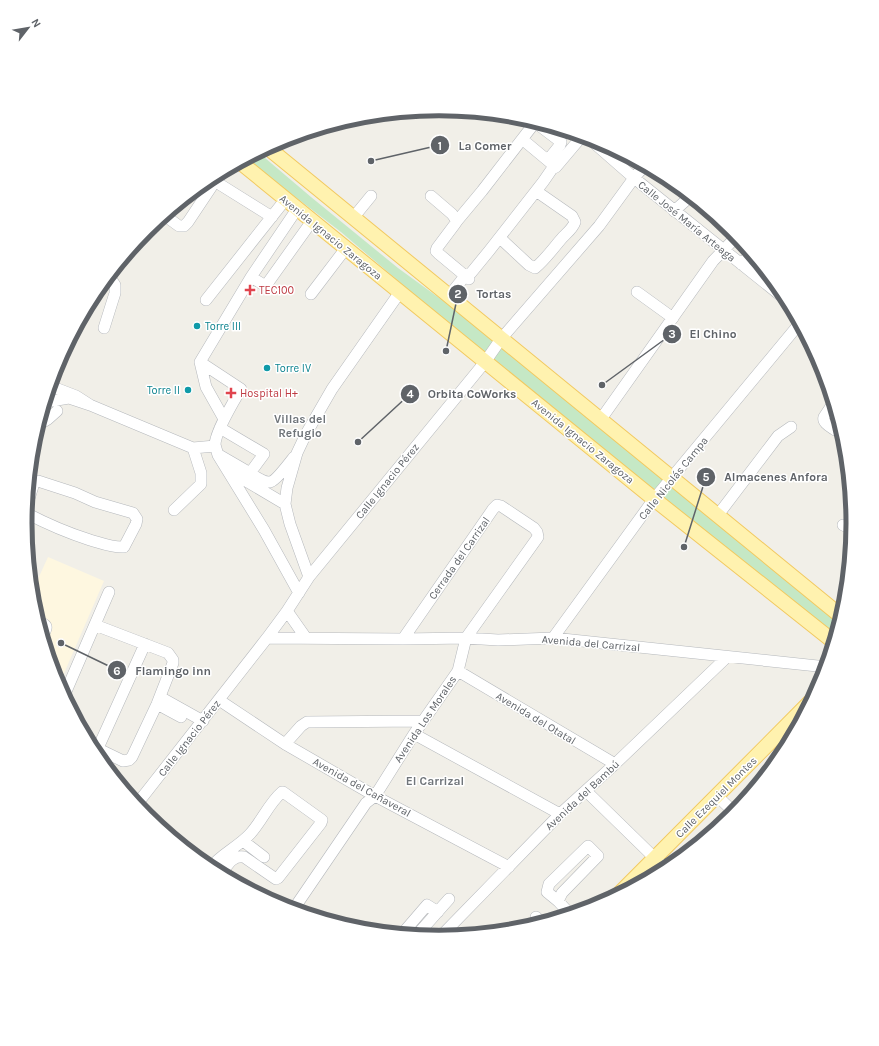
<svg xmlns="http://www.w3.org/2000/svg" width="879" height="1046" font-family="Karla,sans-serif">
  <rect width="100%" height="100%" fill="#f1efe8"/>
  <path fill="#fef7e0" d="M48 557 104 581 59 685 56 681 33 604 32 592Z"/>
  <path fill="#c5e8c5" d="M258 152 311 197 398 268 442 300 555 389 840 624 836 637 479 350 341 232 246 159Z"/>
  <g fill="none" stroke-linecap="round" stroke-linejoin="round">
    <defs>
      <path id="minor" d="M586 136 634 178 790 303
        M522 139 552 164
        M216 182 272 217
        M431 196 452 214 457 221
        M297 209 251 277 264 285 267 284 312 221
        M674 211 691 196
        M164 215 179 226H184L188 222 222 171
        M353 218 371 196
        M500 238 529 265 535 268C546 259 554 247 563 237 568 232 573 228 575 222L572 216 536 191
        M132 247 135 244
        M741 264 752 253
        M469 279 439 254 436 251 437 248 455 224 457 221 482 191 533 125 536 123 561 142 560 145 548 160
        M637 292 673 318
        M311 294 346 248
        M449 296 465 276 471 273 489 251 543 182 552 169 556 167 583 135
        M206 300 285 200
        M104 328 115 293V285L109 276
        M200 362 241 389C234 401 215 432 215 445 216 448 217 452 218 455L264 530 299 593
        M56 366 57 363
        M45 402 69 398 90 405 76 396 50 386
        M834 402 824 417C822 423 831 427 835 430L839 429 841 426
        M90 405 193 448 215 446
        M224 419 206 387 200 362 251 277
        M601 419 713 261 737 236
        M38 425 48 419 57 411
        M219 455 250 473 264 454 220 428
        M229 471 285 504
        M250 473C255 476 263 483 270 482 276 481 290 462 294 457
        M174 510 201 484V473L193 448
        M26 513C47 524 68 533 90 540 101 543 113 548 124 547L136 524 137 519 133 513 95 502 75 493 38 481 34 483 27 505
        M718 515 778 436 791 427
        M843 525 853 530
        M309 577 290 524 285 504 287 488 297 453 306 434 332 389 400 292
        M287 611 306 638
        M38 621C49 626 47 626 43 636
        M267 638 403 639 466 638 498 640 553 638 827 667
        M553 638 654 499 800 323
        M458 671 615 764
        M64 696 109 592
        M160 697 203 721
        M219 700 285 744 375 796 509 867
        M157 704 181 717
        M414 734 560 814
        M285 744 301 726 307 722 422 721
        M90 745 123 761 129 760 132 757 157 704 173 663V660L168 653 95 625
        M98 748 145 644
        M586 791 666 869
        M717 796 735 813
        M137 804 267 638 287 611 309 577 485 362 501 339 599 226 634 178 645 165
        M243 841 264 857
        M210 868C221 854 238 847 250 834 262 821 269 803 282 792H283L322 820 321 823 278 878 276 879 244 857C232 855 227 866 221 874
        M558 901 562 893 598 856 588 846 549 884 547 892 558 901 570 914
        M293 910 366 803 375 796 414 734 458 671 466 638 538 537 537 532 534 528 501 506 497 505 493 509 403 639
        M536 917 542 923
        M402 934 427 905 438 912
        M417 935 449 899
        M440 937 560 814 615 764 727 657"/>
      <path id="major" d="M267 147 842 617
        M240 162 654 499 834 642
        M618 895 813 699"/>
    </defs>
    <use href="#minor" stroke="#b5b8bc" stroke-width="12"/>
    <use href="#major" stroke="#f2c960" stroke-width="16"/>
    <use href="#minor" stroke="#fff" stroke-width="11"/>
    <use href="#major" stroke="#fff2af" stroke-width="14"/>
  </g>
  <g fill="#e0444e" stroke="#fff" stroke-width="1.5">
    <path d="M248 284h4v4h4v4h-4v4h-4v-4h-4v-4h4z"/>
    <path d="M229 387h4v4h4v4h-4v4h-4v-4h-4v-4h4z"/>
  </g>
  <g fill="#0f9aa8" stroke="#fff" stroke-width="1.5">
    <circle cx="197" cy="326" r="4"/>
    <circle cx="267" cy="368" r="4"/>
    <circle cx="188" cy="390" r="4"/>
  </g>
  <g text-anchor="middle" stroke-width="3" stroke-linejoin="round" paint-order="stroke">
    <g font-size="11" fill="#5f6368" stroke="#fff">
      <text transform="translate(687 221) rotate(39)" y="4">Calle José María Arteaga</text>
      <text transform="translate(331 237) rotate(39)" y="4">Avenida Ignacio Zaragoza</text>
      <text transform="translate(583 441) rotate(39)" y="4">Avenida Ignacio Zaragoza</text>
      <text transform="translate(673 478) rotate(-51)" y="4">Calle Nicolás Campa</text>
      <text transform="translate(387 481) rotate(-51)" y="4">Calle Ignacio Pérez</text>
      <text transform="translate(459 558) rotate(-55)" y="4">Cerrada del Carrizal</text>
      <text transform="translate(591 643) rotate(5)" y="4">Avenida del Carrizal</text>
      <text transform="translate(536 718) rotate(31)" y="4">Avenida del Otatal</text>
      <text transform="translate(425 719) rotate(-56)" y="4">Avenida Los Morales</text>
      <text transform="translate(189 738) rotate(-52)" y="4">Calle Ignacio Pérez</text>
      <text transform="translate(362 787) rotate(29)" y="4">Avenida del Cañaveral</text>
      <text transform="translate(582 795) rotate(-43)" y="4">Avenida del Bambú</text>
      <text transform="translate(716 797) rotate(-45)" y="4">Calle Ezequiel Montes</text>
    </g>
    <g font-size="11" fill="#be3a42" stroke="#fff" text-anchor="start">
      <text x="259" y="294">TEC100</text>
      <text x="240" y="397">Hospital H+</text>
    </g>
    <g font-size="11" fill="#0d838f" stroke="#fff" text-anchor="start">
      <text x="205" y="330">Torre III</text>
      <text x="275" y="372">Torre IV</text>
      <text x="180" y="394" text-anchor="end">Torre II</text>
    </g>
    <g font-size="12" font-weight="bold" fill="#70757a" stroke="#fff">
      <text x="300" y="423">Villas del<tspan x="300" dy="14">Refugio</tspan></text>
      <text x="435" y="785">El Carrizal</text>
    </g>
  </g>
  <path d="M0 0H879V1046H0ZM32 523a407 407 0 1 1 814 0a407 407 0 1 1-814 0Z" fill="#fff" fill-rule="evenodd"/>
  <path fill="none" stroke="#5f6368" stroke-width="5" d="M32 523a407 407 0 1 1 814 0a407 407 0 1 1-814 0Z"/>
  <path fill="none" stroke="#5f6368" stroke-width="1.5" d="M371 161L440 145M446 351L458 294M602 385L672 334M358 442L410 394M684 547L706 477M61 643L117 670"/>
  <g fill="#5f6368" stroke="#fff" stroke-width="1.5">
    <circle cx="371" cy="161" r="4"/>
    <circle cx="446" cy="351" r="4"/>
    <circle cx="602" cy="385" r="4"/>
    <circle cx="358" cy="442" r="4"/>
    <circle cx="684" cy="547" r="4"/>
    <circle cx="61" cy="643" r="4"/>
    <circle cx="440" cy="145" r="10"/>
    <circle cx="458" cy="294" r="10"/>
    <circle cx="672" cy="334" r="10"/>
    <circle cx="410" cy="394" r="10"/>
    <circle cx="706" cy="477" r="10"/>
    <circle cx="117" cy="670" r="10"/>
  </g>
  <g font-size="12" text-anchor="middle" font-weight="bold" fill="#fff">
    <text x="440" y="150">1</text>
    <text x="458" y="298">2</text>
    <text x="672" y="338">3</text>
    <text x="410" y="398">4</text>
    <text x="706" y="481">5</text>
    <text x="117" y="675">6</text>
  </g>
  <g font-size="12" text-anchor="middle" font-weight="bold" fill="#5f6368" stroke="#fff" stroke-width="3" stroke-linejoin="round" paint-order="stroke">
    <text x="485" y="150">La Comer</text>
    <text x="494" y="298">Tortas</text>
    <text x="713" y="338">El Chino</text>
    <text x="472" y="398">Orbita CoWorks</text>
    <text x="776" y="481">Almacenes Anfora</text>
    <text x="173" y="675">Flamingo inn</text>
  </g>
  <g transform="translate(28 28) rotate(59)" stroke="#ffffff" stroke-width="3" paint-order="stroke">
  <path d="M0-3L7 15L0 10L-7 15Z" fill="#5f6368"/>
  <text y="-6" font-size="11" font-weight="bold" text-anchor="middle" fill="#5f6368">N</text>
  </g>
</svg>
